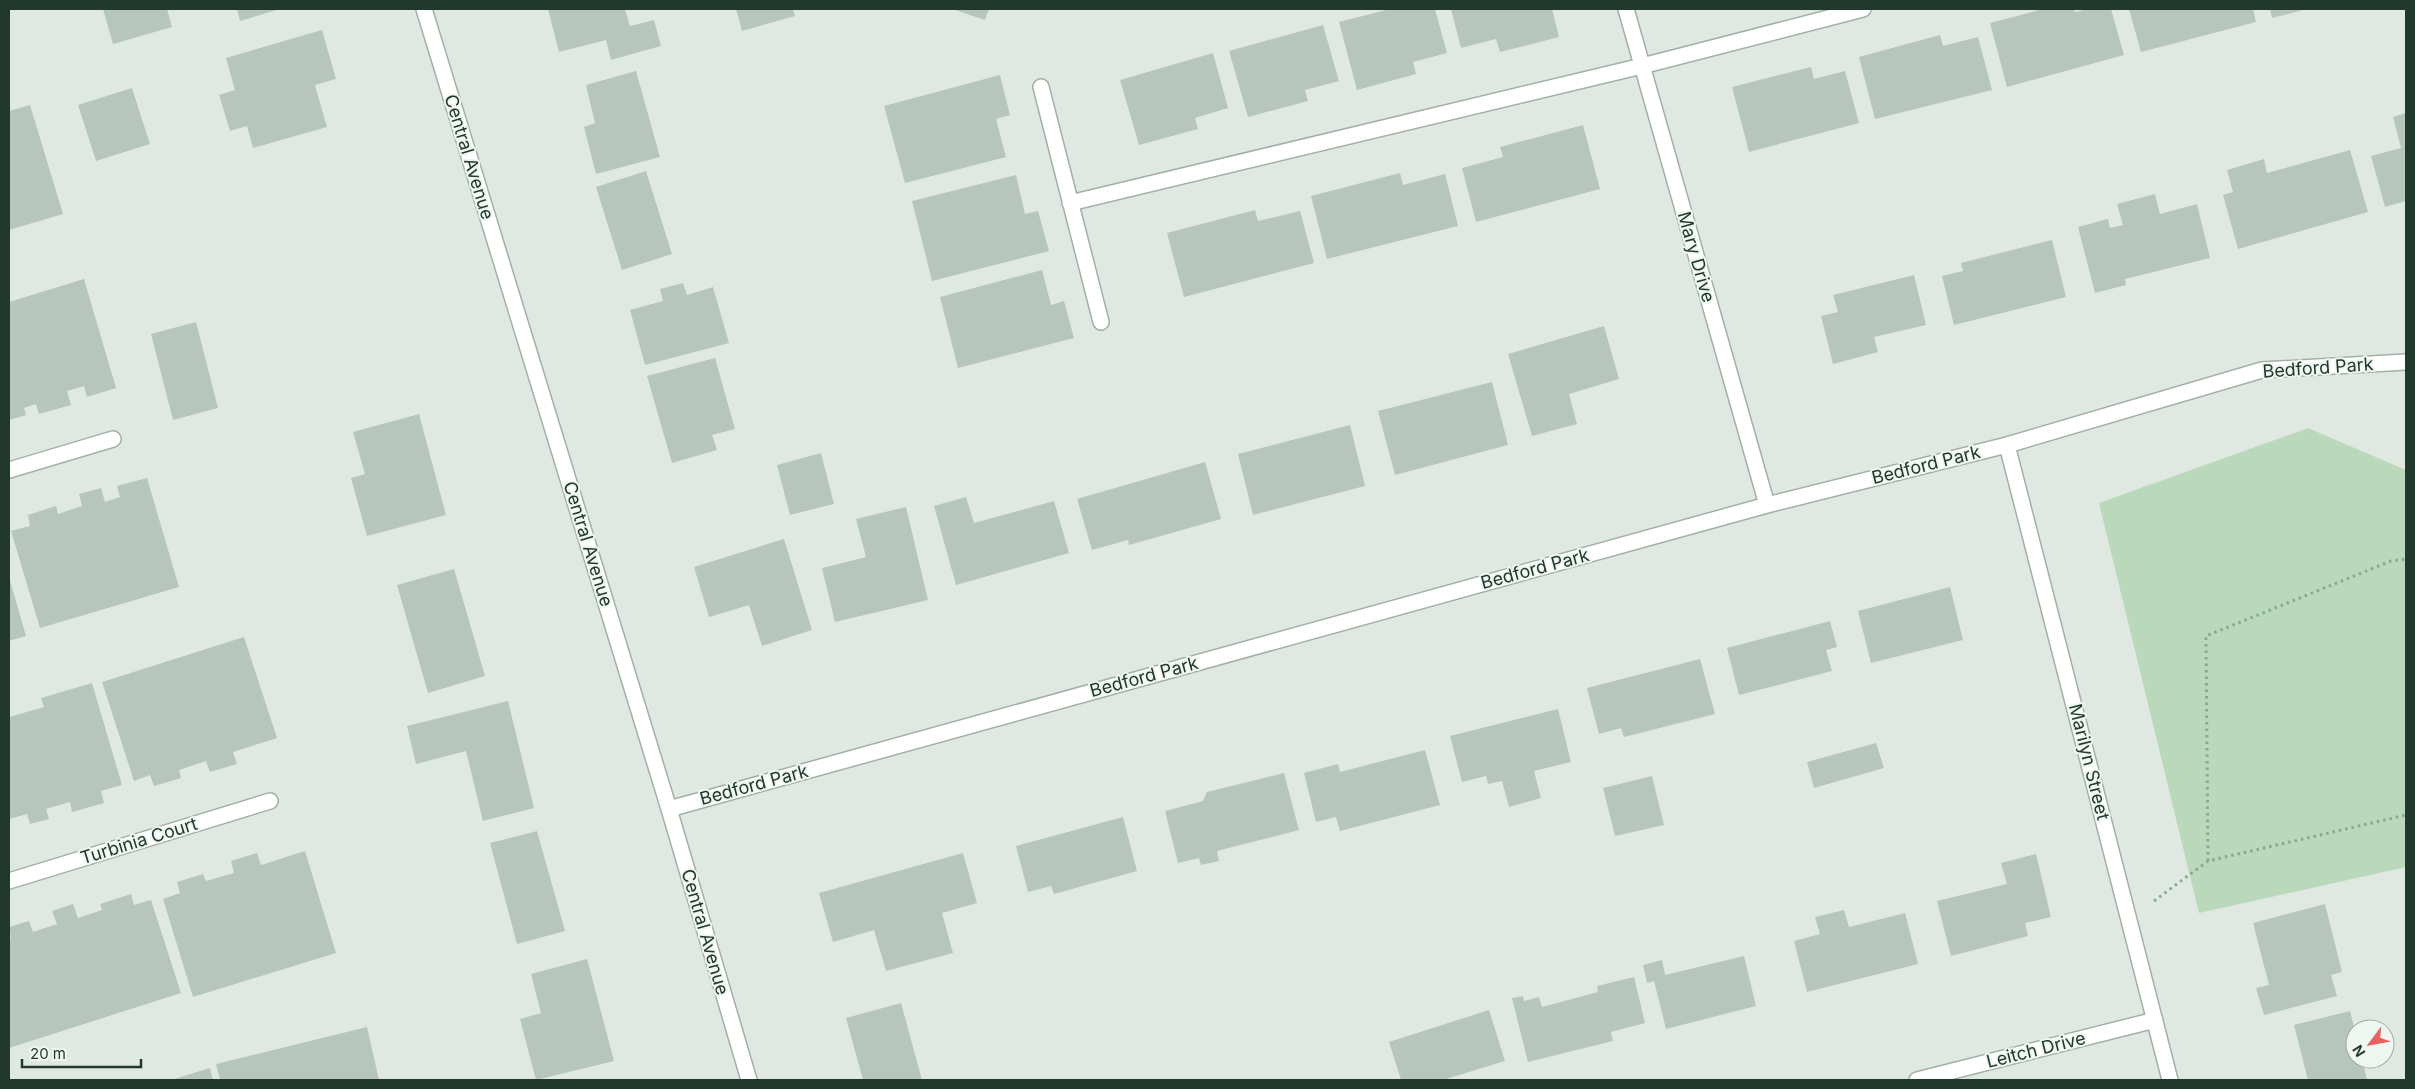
<svg xmlns="http://www.w3.org/2000/svg" width="2415" height="1089" font-family="Inter,sans-serif">
  <rect width="100%" height="100%" fill="#dfe9e2"/>
  <path fill="#b9d9ba" d="M2308 428 2406 470V867L2199 913 2099 503Z"/>
  <path fill="#b7c6bd" d="M103 9H167L172 27 113 44Z
    M237 9H280L240 21Z
    M548 9H625L630 26 654 20 661 46 611 60 606 40 559 52Z
    M736 9H793L795 16 742 31Z
    M952 9H989L985 20Z
    M1390 9H1435L1447 53 1413 62 1416 74 1357 90 1339 22Z
    M1451 9H1552L1559 37 1500 52 1496 39 1461 48Z
    M2043 9H2074L2075 12 2088 9H2111L2124 55 2007 87 1990 23Z
    M2129 9H2253L2256 22 2141 52Z
    M2270 9H2307L2272 18Z
    M1323 25 1339 81 1305 90 1308 101 1248 117 1229 51Z
    M322 30 336 79 315 85 327 127 253 148 247 126 230 131 219 95 235 90 226 58Z
    M1940 35 1943 46 1978 37 1992 90 1875 119 1859 57Z
    M1213 53 1228 108 1195 118 1198 129 1139 145 1120 80Z
    M1811 67 1814 79 1845 71 1859 123 1749 152 1732 87Z
    M636 71 660 157 596 174 584 127 595 123 586 85Z
    M1000 75 1010 115 996 119 1006 157 905 183 884 106Z
    M132 88 150 144 96 161 78 105Z
    M30 105 63 214 9 230V111Z
    M2406 113V201L2385 207 2371 156 2401 148 2393 117Z
    M1583 125 1600 189 1476 222 1462 168 1503 157 1500 147Z
    M2350 150 2368 212 2238 249 2223 195 2233 192 2227 170 2264 159 2267 173Z
    M646 171 672 254 622 270 596 187Z
    M1400 173 1403 185 1445 174 1458 226 1327 259 1311 196Z
    M1016 175 1025 214 1038 211 1049 251 932 281 912 201Z
    M2155 194 2160 214 2197 204 2210 258 2125 279 2126 285 2095 293 2078 227 2108 219 2110 228 2123 225 2117 204Z
    M1255 210 1258 221 1300 211 1314 263 1184 297 1167 233Z
    M2052 240 2066 297 1954 325 1942 276 1963 271 1961 263Z
    M1042 270 1051 305 1064 301 1074 338 958 368 940 297Z
    M1914 275 1926 325 1874 337 1878 352 1833 364 1821 316 1838 312 1833 295Z
    M84 279 116 388 87 397 84 386 67 391 71 405 39 414 36 404 24 408 26 415 9 420V302Z
    M683 283 687 295 713 287 729 343 645 365 630 310 663 301 660 289Z
    M196 322 218 408 173 420 151 334Z
    M1604 326 1619 379 1569 394 1577 424 1532 436 1508 354Z
    M715 358 735 429 712 435 717 450 672 463 647 376Z
    M1492 382 1508 445 1395 475 1378 411Z
    M419 414 446 515 367 536 351 478 365 474 353 432Z
    M1350 425 1365 486 1253 515 1238 454Z
    M821 453 834 504 790 515 777 465Z
    M1205 462 1221 519 1129 545 1128 540 1092 550 1077 499Z
    M147 478 179 587 40 628 11 531 30 526 28 515 56 506 58 514 82 506 79 494 101 488 105 502 120 497 117 486Z
    M966 497 974 523 1054 501 1069 553 956 585 934 506Z
    M906 507 928 600 835 622 822 568 866 557 856 519Z
    M784 539 812 630 762 646 749 605 709 617 694 567Z
    M454 569 485 676 428 693 397 585Z
    M9 577 26 636 9 641Z
    M1950 587 1963 640 1871 663 1858 611Z
    M1830 621 1837 647 1826 650 1832 671 1739 695 1727 648Z
    M244 637 277 738 233 752 237 764 210 772 206 761 179 770 181 778 154 786 150 775 134 781 102 682Z
    M1700 659 1715 714 1624 737 1621 728 1599 734 1587 688Z
    M92 683 122 785 101 791 104 803 72 812 70 802 46 809 49 819 30 824 27 814 9 819V717L44 707 41 698Z
    M508 701 534 808 483 821 466 751 416 764 407 726Z
    M1558 709 1571 762 1534 771 1541 798 1509 807 1502 781 1488 784 1486 776 1462 782 1450 736Z
    M1876 743 1884 768 1814 788 1807 762Z
    M1425 750 1440 805 1340 831 1336 817 1316 822 1304 773 1338 764 1340 772Z
    M1284 773 1299 830 1217 851 1219 861 1201 865 1199 858 1178 863 1165 811 1203 801 1207 792Z
    M1652 776 1664 825 1615 836 1603 788Z
    M1123 817 1137 871 1054 894 1051 886 1028 892 1016 846Z
    M537 831 565 931 517 944 490 843Z
    M305 851 336 953 193 997 163 899 180 893 177 882 203 874 206 881 234 873 231 861 257 853 261 865Z
    M963 853 977 903 942 913 953 953 886 971 874 930 833 942 819 893Z
    M2036 854 2051 917 2025 923 2028 936 1951 956 1937 901 2007 884 2001 863Z
    M131 894 134 905 151 900 181 993 9 1048V939L11 938 9 927 29 921 33 932 57 924 52 911 73 904 78 918 102 910 100 904Z
    M2325 904 2342 972 2331 975 2337 996 2264 1015 2256 988 2269 985 2253 923Z
    M1844 910 1849 927 1905 913 1918 964 1807 992 1794 941 1820 934 1815 917Z
    M1744 956 1756 1006 1666 1029 1654 981 1647 983 1643 965 1662 960 1665 975Z
    M587 959 614 1061 536 1080 520 1019 541 1013 531 974Z
    M1634 977 1645 1023 1611 1032 1613 1041 1528 1062 1512 998 1523 996 1524 1001 1539 997 1542 1007 1598 992 1597 986Z
    M901 1003 922 1080H863L846 1018Z
    M1489 1010 1505 1061 1443 1080H1401L1389 1042Z
    M2350 1011 2355 1031V1059H2362L2367 1080H2308L2294 1025Z
    M367 1027 379 1080H220L216 1064Z
    M210 1068 213 1080H171Z"/>
  <g fill="none" stroke-linecap="round" stroke-linejoin="round">
    <defs>
      <path id="service" d="M1041 87 1101 322
        M1070 203 1642 66 1863 9"/>
      <path id="minor" d="M424 9 669 809 749 1080
        M1626 9 1767 505
        M2007 445 2170 1080
        M9 470 113 439
        M669 809 1767 505 2007 445 2262 370 2406 362
        M9 881 270 801
        M1917 1080 2155 1020"/>
    </defs>
    <use href="#service" stroke="#a2b0a8" stroke-width="18"/>
    <use href="#minor" stroke="#a2b0a8" stroke-width="18"/>
    <path stroke="#81ab94" stroke-width="3" stroke-dasharray="2.5 4" stroke-linecap="butt" d="M2208 861 2206 636 2391 561 2406 559
      M2154 901 2208 861 2406 815"/>
    <use href="#service" stroke="#fff" stroke-width="15"/>
    <use href="#minor" stroke="#fff" stroke-width="15"/>
  </g>
  <g text-anchor="middle" stroke-width="4" stroke-linejoin="round" paint-order="stroke">
    <g font-size="18" fill="#21382d" stroke="#eff6f1">
      <text transform="translate(469 157) rotate(73)" y="6">Central Avenue</text>
      <text transform="translate(1696 257) rotate(74)" y="6">Mary Drive</text>
      <text transform="translate(2318 368) rotate(-4)" y="6">Bedford Park</text>
      <text transform="translate(1926 465) rotate(-14)" y="6">Bedford Park</text>
      <text transform="translate(588 544) rotate(73)" y="6">Central Avenue</text>
      <text transform="translate(1535 569) rotate(-15)" y="6">Bedford Park</text>
      <text transform="translate(1144 677) rotate(-15)" y="6">Bedford Park</text>
      <text transform="translate(2089 762) rotate(76)" y="6">Marilyn Street</text>
      <text transform="translate(754 785) rotate(-15)" y="6">Bedford Park</text>
      <text transform="translate(139 841) rotate(-17)" y="6">Turbinia Court</text>
      <text transform="translate(705 932) rotate(74)" y="6">Central Avenue</text>
      <text transform="translate(2036 1050) rotate(-14)" y="6">Leitch Drive</text>
    </g>
  </g>
  <rect width="2415" height="1089" fill="none" stroke="#21382d" stroke-width="20"/>
  <g transform="translate(2370 1044) rotate(238)"><circle r="24" fill="#eff6f1" stroke="#9daaa3"/>
  <path d="M0-4L9 19L0 12L-9 19Z" fill="#e8615e"/>
  <text y="-8" font-size="14" font-weight="bold" text-anchor="middle" fill="#21382d">N</text>
  </g>
  <path d="M22 1059v8h119v-8" fill="none" stroke="#21382d" stroke-width="2.5"/>
  <text x="30" y="1059" font-size="15" fill="#21382d" stroke="#eff6f1" stroke-width="4" paint-order="stroke">20 m</text>
</svg>
